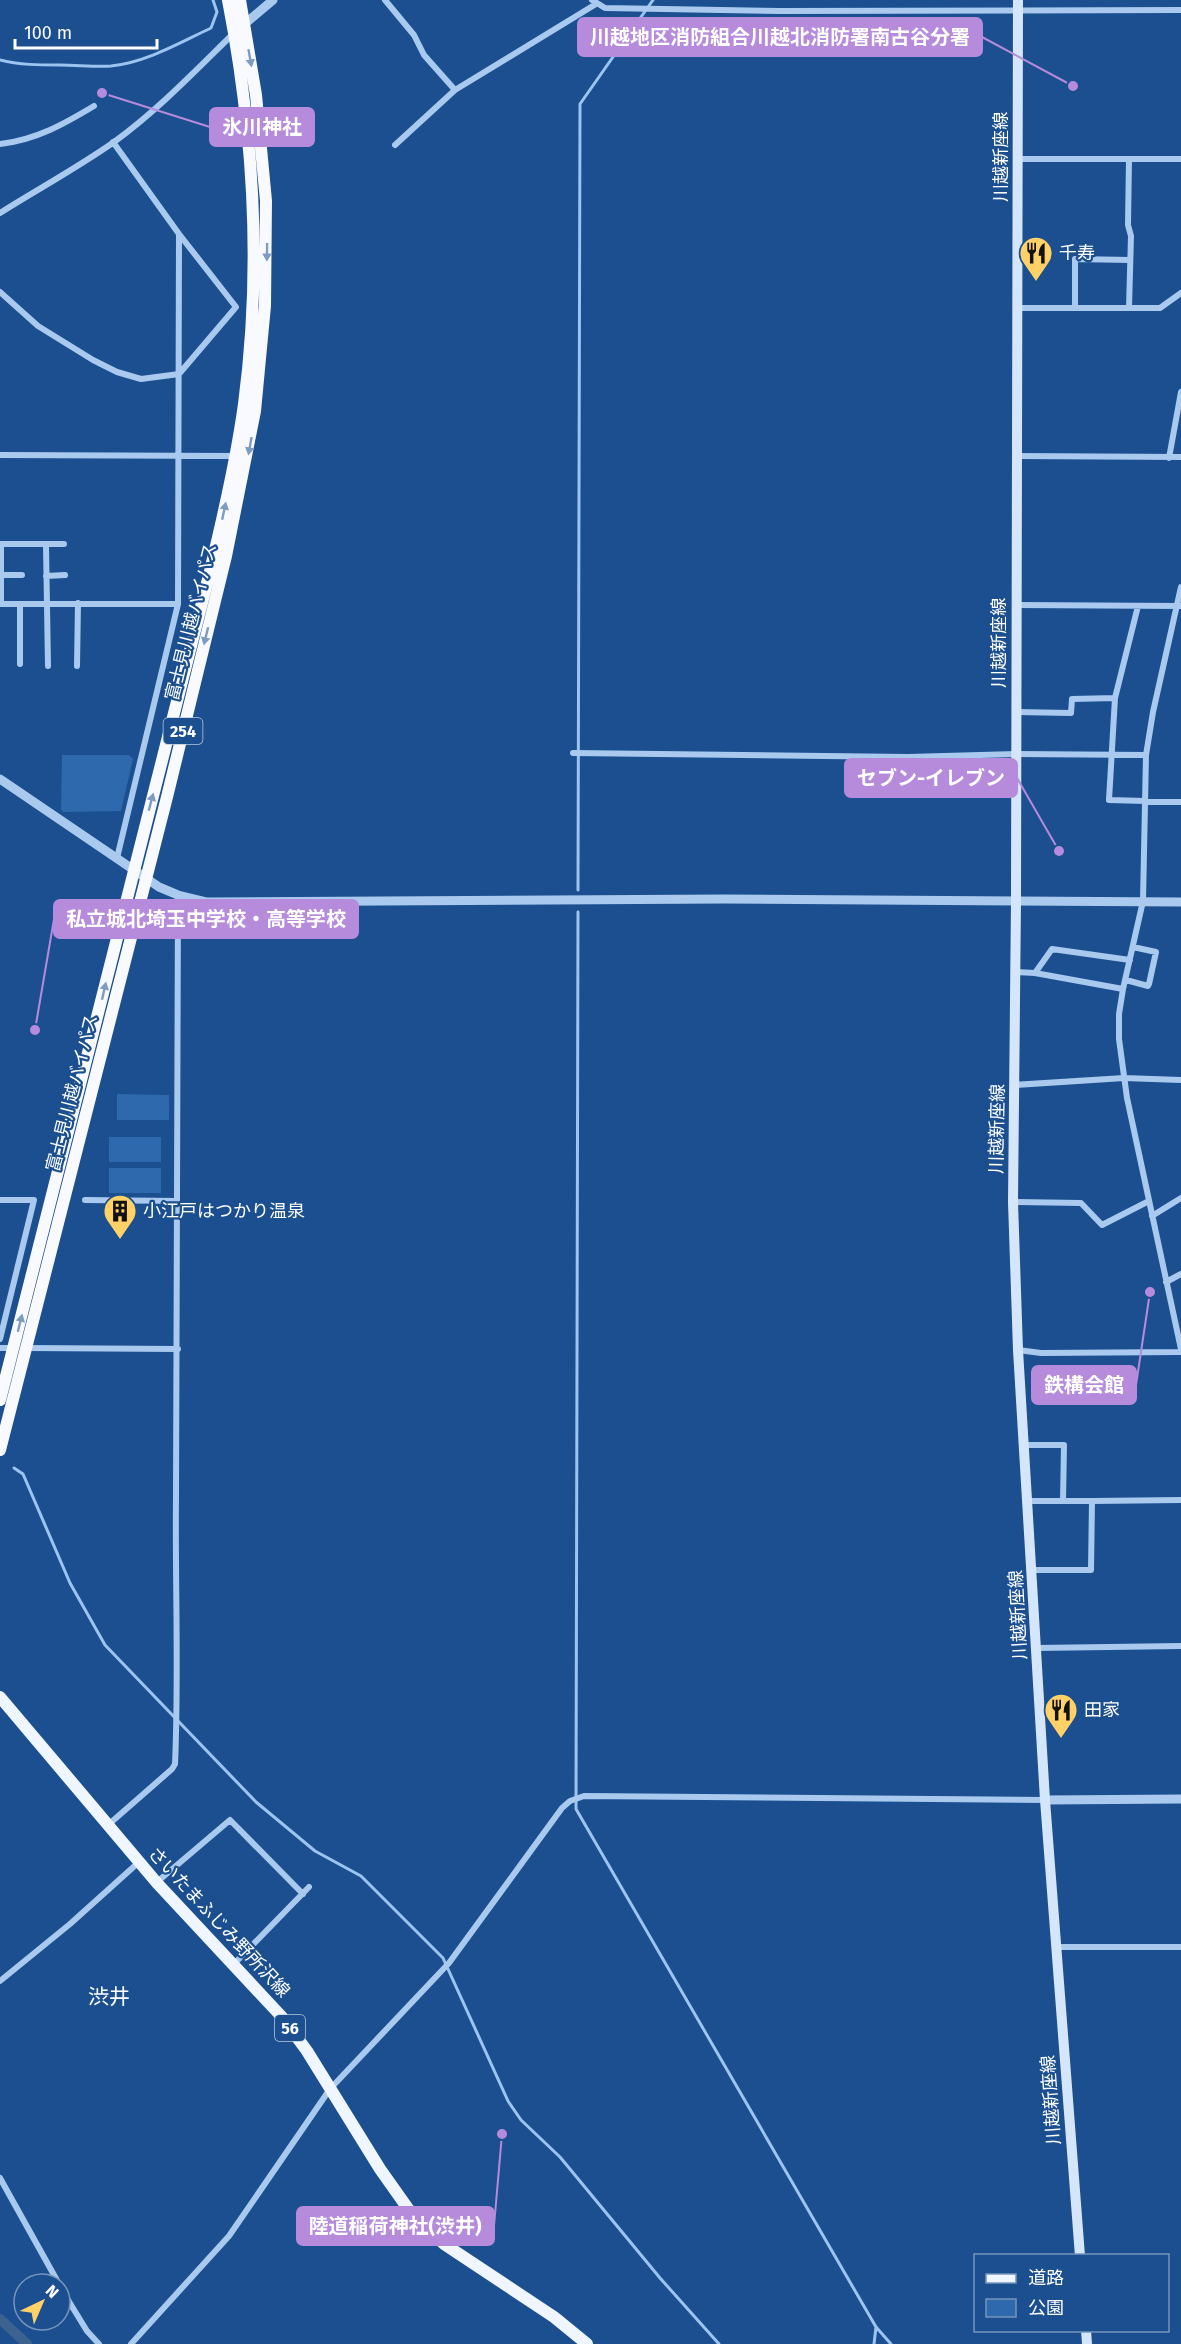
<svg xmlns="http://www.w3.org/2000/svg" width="1181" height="2344" font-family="'Fira Sans','Noto Sans JP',sans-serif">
  <rect width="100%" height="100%" fill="#1b4f8f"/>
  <path fill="#2e69ad" d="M62 755H129L133 759 121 811 63 812 61 809Z
    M117 1094 169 1095V1120H117Z
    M109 1137H161V1162H109Z
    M109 1168H161V1193H109Z"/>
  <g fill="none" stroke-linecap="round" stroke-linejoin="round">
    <path stroke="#9cc4f0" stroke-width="3" d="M0 60C19 65 40 65 60 65 77 65 95 67 111 66 147 62 179 43 211 28L217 12 213 0
      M578 890 580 104 653 0
      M578 912 576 1809 876 2327 891 2344
      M14 1468 23 1474 70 1583 105 1645 256 1802 315 1851 361 1876 443 1958 508 2101 521 2120 560 2157 660 2278 719 2344
      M874 2344 876 2327"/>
    <path stroke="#3c6290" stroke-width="10" d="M0 2319 27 2344"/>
    <path stroke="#a9c9ee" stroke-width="6" d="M385 0 414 35 424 55 455 90
      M592 0 605 8 780 11 1181 10
      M0 144C36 140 64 124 94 106
      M395 145 455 90 596 4
      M1017 159H1181
      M1129 159 1128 225 1131 236 1129 308
      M0 213C38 189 77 168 114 142 158 110 195 71 234 33
      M0 292 38 326 93 360 117 372 141 379 179 374 236 307 179 234
      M1017 308H1160L1181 293
      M1075 308V259L1130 260
      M0 455 236 456
      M1017 456 1181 457
      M1169 458 1181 392
      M46 545 48 666
      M1 575H22
      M46 576 65 575
      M1181 587 1153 712 1146 755 1143 901 1123 989 1119 1014V1039L1127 1098 1181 1349
      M0 604H178L179 234 113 142
      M1 604V544H64
      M1016 605 1181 606
      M1138 606 1115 698 1109 800 1181 802
      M20 664V604
      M77 666 78 603
      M1016 712 1071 713 1072 699 1115 698
      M573 753 908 757 1016 754 1146 755
      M117 858 178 604
      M1015 972 1035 973 1123 989
      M1035 973 1052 949 1130 960
      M1126 980 1148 986 1149 984 1156 952 1133 947
      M1014 1085 1124 1078 1181 1080
      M0 1200H34L0 1339
      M85 1200 177 1201
      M1013 1202 1081 1203 1102 1225 1149 1201
      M1152 1216 1181 1198
      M1166 1282 1181 1274
      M0 1348H13
      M26 1348 178 1349
      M1018 1350 1041 1353 1181 1352
      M1025 1445H1064L1063 1501H1092L1091 1570H1032
      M1028 1501H1063
      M1092 1501 1181 1500
      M1036 1648 1181 1646
      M108 1825 172 1769 175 1764C179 1675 175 1586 176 1497 178 1296 177 1095 178 895
      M157 1882 230 1820 303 1894
      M1056 1947H1181
      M233 1965 309 1887
      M0 1981 70 1924 139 1862
      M0 2178 59 2284
      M60 2287 87 2331 99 2344
      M131 2344 229 2236 330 2089 449 1963 562 1808 570 1801 584 1796 1045 1800"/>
    <path stroke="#a9c9ee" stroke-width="9" d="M241 27 273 0
      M0 779 159 887 178 895 207 902 724 899 1181 902
      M1045 1800 1181 1799"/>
    <path stroke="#d6e6fa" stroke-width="10" d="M1018 0 1016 900 1013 1202 1018 1350 1045 1800 1080 2256
      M1086 2330 1087 2344"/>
    <path stroke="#f0f6ff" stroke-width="12" d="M0 1697 157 1883 282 2017 307 2051 380 2169 409 2210 444 2244 554 2317 587 2344"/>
    <path stroke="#f8faff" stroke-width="12" d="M0 1400 209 575C223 518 236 462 244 404 262 269 254 134 228 0
      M0 1450 167 797 226 556 255 411 265 306 266 201 256 95 240 0"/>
  </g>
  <defs><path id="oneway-solid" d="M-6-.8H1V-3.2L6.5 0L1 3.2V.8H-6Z" transform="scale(1.5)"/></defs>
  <g fill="#7e9cc1">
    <use href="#oneway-solid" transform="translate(250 58) rotate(80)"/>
    <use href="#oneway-solid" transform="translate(267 252) rotate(91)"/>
    <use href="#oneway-solid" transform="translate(250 446) rotate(100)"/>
    <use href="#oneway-solid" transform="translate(224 511) rotate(-78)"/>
    <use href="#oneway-solid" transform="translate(206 636) rotate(104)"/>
    <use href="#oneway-solid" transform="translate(151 802) rotate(-75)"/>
    <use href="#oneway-solid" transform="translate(104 991) rotate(-77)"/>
    <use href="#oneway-solid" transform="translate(20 1323) rotate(-76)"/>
  </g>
  <defs>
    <symbol id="restaurant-pin" viewBox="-11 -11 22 30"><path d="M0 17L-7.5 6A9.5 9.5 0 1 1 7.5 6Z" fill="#ffd166" stroke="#1b4f8f"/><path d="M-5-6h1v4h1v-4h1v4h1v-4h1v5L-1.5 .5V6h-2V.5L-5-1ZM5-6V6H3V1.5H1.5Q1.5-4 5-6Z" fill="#111"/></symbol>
    <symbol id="building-pin" viewBox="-11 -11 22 30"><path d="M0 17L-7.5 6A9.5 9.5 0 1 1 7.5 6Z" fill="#ffd166" stroke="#1b4f8f"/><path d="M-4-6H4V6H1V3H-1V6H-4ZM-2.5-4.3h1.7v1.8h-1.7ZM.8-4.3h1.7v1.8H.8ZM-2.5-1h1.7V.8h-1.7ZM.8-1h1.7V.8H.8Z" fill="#111"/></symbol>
  </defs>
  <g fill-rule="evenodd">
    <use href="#restaurant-pin" x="1017" y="234" width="38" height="52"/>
    <use href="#building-pin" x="101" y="1192" width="38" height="52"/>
    <use href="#restaurant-pin" x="1042" y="1691" width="38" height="52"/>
  </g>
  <g text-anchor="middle" stroke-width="4.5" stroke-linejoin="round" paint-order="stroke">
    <g fill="#1b4f8f" stroke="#bbcadd" stroke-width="1.5">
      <rect x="163.5" y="718" width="39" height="26" rx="4.5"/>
      <rect x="275" y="2015" width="30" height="26" rx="4.5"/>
    </g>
    <g font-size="16" font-weight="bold" fill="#fff">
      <text x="183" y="737">254</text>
      <text x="290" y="2034">56</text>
    </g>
    <g font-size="18" fill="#fff" stroke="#1b4f8f">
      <text transform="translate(1001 157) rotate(-90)" y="6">川越新座線</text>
      <text transform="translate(191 622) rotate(-76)" y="6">富士見川越バイパス</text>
      <text transform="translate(999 643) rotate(-90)" y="6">川越新座線</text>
      <text transform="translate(72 1093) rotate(-76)" y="6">富士見川越バイパス</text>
      <text transform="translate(997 1129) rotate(-89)" y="6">川越新座線</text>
      <text transform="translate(1018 1615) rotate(-93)" y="6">川越新座線</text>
      <text transform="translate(219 1922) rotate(47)" y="6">さいたまふじみ野所沢線</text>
      <text transform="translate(1051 2100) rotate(-94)" y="6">川越新座線</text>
    </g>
    <g font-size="18" fill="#fff" stroke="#1b4f8f" text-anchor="start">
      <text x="1059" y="259">千寿</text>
      <text x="143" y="1217">小江戸はつかり温泉</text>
      <text x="1084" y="1716">田家</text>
    </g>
    <g font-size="21" fill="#fff" stroke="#1b4f8f">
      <text x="109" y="2004">渋井</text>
    </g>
  </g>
  <path fill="none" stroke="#b68bdc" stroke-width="2" d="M1073 86L982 37M102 93L210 127M1059 851L1017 778M35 1030L54 919M1150 1292L1136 1385M502 2134L494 2226"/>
  <g fill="#b68bdc" stroke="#1b4f8f" stroke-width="2">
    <circle cx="1073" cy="86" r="6"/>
    <circle cx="102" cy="93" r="6"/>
    <circle cx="1059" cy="851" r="6"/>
    <circle cx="35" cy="1030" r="6"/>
    <circle cx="1150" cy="1292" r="6"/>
    <circle cx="502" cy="2134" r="6"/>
  </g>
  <g fill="#b68bdc" stroke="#b68bdc" stroke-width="2">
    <rect x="578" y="18" width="404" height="38" rx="6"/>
    <rect x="210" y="108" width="104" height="38" rx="6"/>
    <rect x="845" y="759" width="172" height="38" rx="6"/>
    <rect x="54" y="900" width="304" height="38" rx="6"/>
    <rect x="1032" y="1366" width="104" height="38" rx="6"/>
    <rect x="297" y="2207" width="197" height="38" rx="6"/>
  </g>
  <g font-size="20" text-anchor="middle" font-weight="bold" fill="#fff">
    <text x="780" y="44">川越地区消防組合川越北消防署南古谷分署</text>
    <text x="262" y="134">氷川神社</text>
    <text x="931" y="785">セブン-イレブン</text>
    <text x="206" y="926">私立城北埼玉中学校・高等学校</text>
    <text x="1084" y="1392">鉄構会館</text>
    <text x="395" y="2233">陸道稲荷神社(渋井)</text>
  </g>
  <rect x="974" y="2254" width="195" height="78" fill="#1b4f8f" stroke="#7695bc" stroke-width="1.5"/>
  <rect x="986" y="2274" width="30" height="9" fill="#f0f6ff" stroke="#7695bc" stroke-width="1.5"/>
  <text x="1028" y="2284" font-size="18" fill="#ffffff">道路</text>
  <rect x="986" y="2299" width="30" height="18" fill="#2e69ad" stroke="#7695bc" stroke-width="1.5"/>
  <text x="1028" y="2314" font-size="18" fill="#ffffff">公園</text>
  <g transform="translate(42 2302) rotate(44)"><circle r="28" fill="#1b4f8f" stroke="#7695bc" stroke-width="1.5"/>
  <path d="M0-4.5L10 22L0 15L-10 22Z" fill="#ffd166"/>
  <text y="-9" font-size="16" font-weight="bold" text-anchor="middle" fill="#ffffff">N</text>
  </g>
  <path d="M15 39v9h142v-9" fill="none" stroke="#ffffff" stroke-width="3"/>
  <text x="24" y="39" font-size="18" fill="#ffffff" stroke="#1b4f8f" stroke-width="4.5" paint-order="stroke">100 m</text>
</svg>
